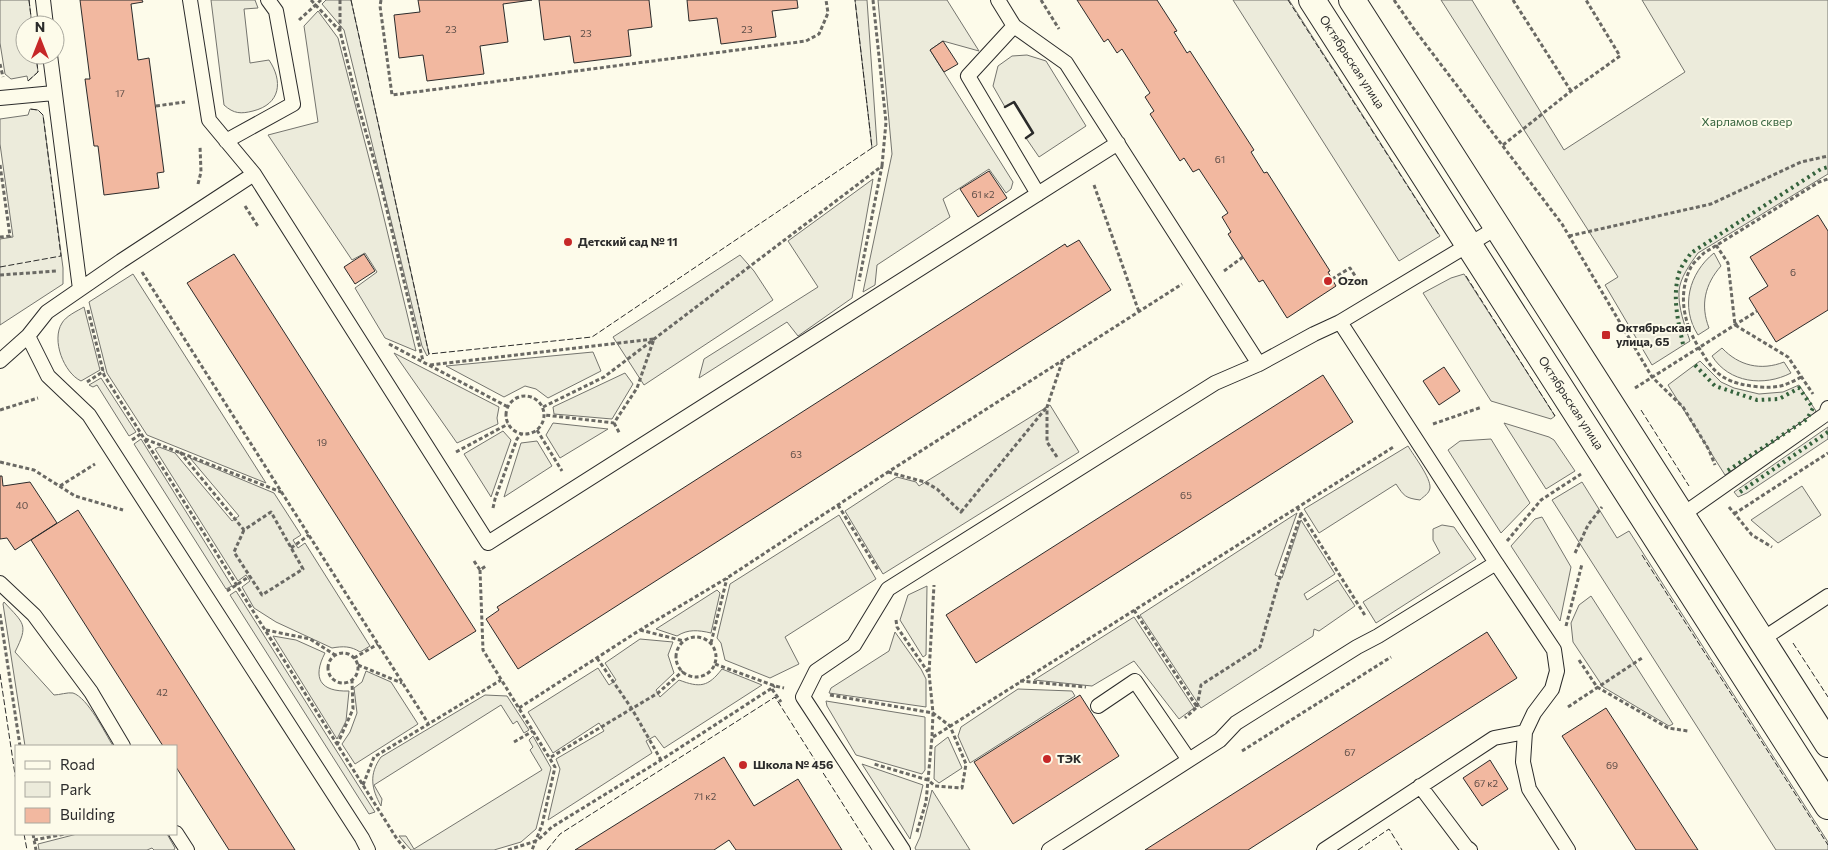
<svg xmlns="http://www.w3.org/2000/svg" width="1828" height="850" font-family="Commissioner,sans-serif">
  <rect width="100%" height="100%" fill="#fdfbea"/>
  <path fill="#ecebdb" stroke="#74746e" d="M0 0H29L32 25H25V55H36L38 72 28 81 27 76 11 79 5 74 0 43Z
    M211 0H255L258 8 244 9 250 63 269 60C283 81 281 104 253 111 241 114 234 114 224 105Z
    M326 0H351L429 354 427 356 422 346 344 30 322 4Z
    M855 0H867L877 145 872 148Z
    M878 0H947L979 51 943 41 930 50 1013 182 1011 189 1006 193 989 169 943 199 950 217 877 265 875 285 863 292 892 154Z
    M1233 0H1289L1440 236 1399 261Z
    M1441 0H1472L1564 150 1685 72 1642 0H1828V174L1698 253C1690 264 1680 278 1679 291 1678 308 1685 326 1690 341L1652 365 1605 285 1618 277Z
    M318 11 338 38 378 193 416 351 385 338 355 288 377 272 365 253 352 260 268 135 318 122 304 26Z
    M1027 55 1046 61 1086 126 1039 157 1026 138 1033 133 1015 102 1005 107 993 86 998 66 1012 56Z
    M30 109 38 110 43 115 63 268V284L0 325V239L13 237 0 144V119L28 115Z
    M873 179 852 298 798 336 787 322 699 378 704 359 818 287 788 241Z
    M1714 253 1721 266C1705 284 1700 305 1709 328L1698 335C1680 307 1689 273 1714 253Z
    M740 255 754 271 773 300 644 385 613 337Z
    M133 274 266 483 147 435 107 373 89 302Z
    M1464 274 1555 416 1551 419 1491 401 1423 293 1451 278Z
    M84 307 100 370 81 381C64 373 51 340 62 323 66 316 77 311 84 307Z
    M1722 348C1739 366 1761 371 1784 362L1791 373C1764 387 1729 383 1712 356Z
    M593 352 601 371 548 398 536 389 525 386 504 397 446 366Z
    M394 353 499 407 497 418 498 424 457 443Z
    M1700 361 1721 382 1734 388 1759 394 1783 392 1799 385 1816 411 1808 421 1725 475 1668 385Z
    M625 373 633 384 612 419 554 414 553 407Z
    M101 378 136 432 129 436 97 385 93 387 89 385Z
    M1050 405 1079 452 883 574 845 511 897 477 916 482 919 486Z
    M553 423 608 429 560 458 546 435Z
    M1504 423 1549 437 1554 440 1575 471 1546 489Z
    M1828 427V439L1747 493 1738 497 1734 492Z
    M503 431 511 440 491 497 464 454Z
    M141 439 232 586 226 589 134 444Z
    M1491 439 1530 503 1501 533 1448 450 1460 441Z
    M537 441 552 466 504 497 521 443Z
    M1408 446C1414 456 1431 478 1430 488 1429 494 1424 496 1420 500 1405 498 1404 496 1396 484L1319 533 1304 509Z
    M159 447 175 453 232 521 239 516 190 458 274 493 301 535 293 540 298 548 305 543 370 646 360 652C351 646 343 646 332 648L276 622 254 608 242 587 250 581 246 575 238 581 155 449Z
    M1582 482 1617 538 1629 531 1828 842V850H1776L1552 500Z
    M1802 486 1821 515 1778 543 1751 520Z
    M1297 513 1275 575 1282 578 1301 520 1335 574 1304 594 1307 600 1338 580 1355 606 1319 631 1314 629 1313 636 1201 708 1140 615Z
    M839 515 876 579 785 637 799 664 770 678 725 660 721 643 717 638 730 584Z
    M1542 517 1571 567 1560 621 1511 546 1535 519Z
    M1442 525 1454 527 1476 559 1376 623 1363 602 1440 553 1433 540V529Z
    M927 586 926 655 923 657 900 620 908 595Z
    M717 590 720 593 711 633C698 630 688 629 677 636L656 629Z
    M236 591 375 812 369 814 230 595Z
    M1591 596 1673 724 1669 726 1603 687 1573 642 1571 623 1579 605Z
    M4 602C24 624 29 624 15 652L54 695C59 695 68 692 73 693 88 698 105 733 113 746H25L3 604Z
    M1134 617 1194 708 1179 719 1134 661 1092 686 1034 680Z
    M895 632 921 669 926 679V707L829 693 831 688 889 651Z
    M273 636 296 640 325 653C312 678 320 692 349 691L346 721 337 739Z
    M640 639 673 642 668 655 674 673 656 690 660 697 679 680C700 688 708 687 722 669L762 685 664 748 655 736 646 741 652 753 548 820 560 769 556 759 604 731 599 723 553 753 528 712 598 668 609 685 616 680 605 663Z
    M366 671 391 682 418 724 355 764 342 744 350 732 357 713 354 688 362 682Z
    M1018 689 1072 691 1075 696 970 763 958 736 961 727Z
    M485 695 507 696 529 730 524 733 517 721 513 724 501 705 374 785 382 799 381 806C371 788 369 774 381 757Z
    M826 701 925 717V770L922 774 856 755 827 706Z
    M533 736 551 768 536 829 521 842 494 850H411L399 836H406L414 849 542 770 530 750 533 747 529 740Z
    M948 737 962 768 939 783 934 779 935 747Z
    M862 764 923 785 910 839Z
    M932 790 970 850H916L915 848 920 837Z
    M77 834H167L175 848 174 850H154L152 848 147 850H39L38 844Z"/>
  <path fill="#f2b8a0" stroke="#2b2b2b" d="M80 0H142L143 2 131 4 138 60 149 58 164 172 157 173 159 188 104 195 98 146H94L85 79H90Z
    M418 0H532L503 4 508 42 480 46 484 74 427 81 423 55 399 58 394 15 420 12Z
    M539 0H649L652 27 628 30 631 56 574 63 570 36 544 40Z
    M687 0H797L798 8 772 11 776 37 721 44 717 18 689 21Z
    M1077 0H1157L1177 31 1174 32 1187 53 1190 51 1254 150 1251 152 1264 173 1267 172 1330 271 1328 272 1336 286 1287 318 1263 280 1259 282 1228 234 1231 232 1222 217 1228 213 1199 169 1193 172 1184 158 1180 161 1150 114 1154 111 1145 97 1150 93 1122 49 1117 53 1108 39 1104 42Z
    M943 41 958 64 944 72 930 50Z
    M989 171 1007 198 978 217 960 189Z
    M1818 215 1828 231V310L1776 342 1749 298 1768 286 1750 257Z
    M1079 240 1111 290 518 669 486 619 499 610 497 607 1065 244 1067 247Z
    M234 254 476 631 429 660 187 283Z
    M364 254 375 271 355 284 344 267Z
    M1444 367 1460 391 1439 405 1423 381Z
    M1323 375 1353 422 976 663 946 615Z
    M0 476H2L3 486 30 482 57 523 15 550 7 538 0 539Z
    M78 510 223 737 295 850H229L176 767V746H163L31 540Z
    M1487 632 1517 678 1248 850H1145Z
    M1080 695 1119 756 1013 824 974 762Z
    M1606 708 1698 850H1636L1600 794 1562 736Z
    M724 757 754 806 798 779 842 850H736L729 840 714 850H575Z
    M1490 760 1508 789 1482 806 1463 778Z"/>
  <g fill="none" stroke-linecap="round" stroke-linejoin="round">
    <defs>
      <path id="lane" d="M43 0 46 25
        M998 0 1014 26 1066 63 1259 364
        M1014 26 968 76 1038 194
        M50 55 80 289
        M0 98 54 93
        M226 141 293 104 276 11 268 0
        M254 174 488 543 1118 143
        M28 336 48 376 89 415 362 838 368 850
        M0 361 28 336 47 312 121 261 254 174 209 120 190 0
        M1682 515 1826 414 1828 408
        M0 583 34 615 91 692 123 746
        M1761 640 1828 596
        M1098 706 1135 681 1189 760
        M1525 732 1523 762 1529 789 1568 850
        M1420 786 1466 847 1470 850
        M176 833 187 850
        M903 850 803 697 816 671 854 645 888 589 1215 383 1259 364 1314 334 1340 322 1498 227
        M1049 850 1220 740 1236 723 1357 647 1378 636 1496 563 1340 322
        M1324 850 1494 738 1525 732 1534 713 1552 689 1557 671 1554 650 1496 563"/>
      <path id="street" d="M1312 0 1828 806
        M1352 0 1828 744"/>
    </defs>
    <use href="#lane" stroke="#2b2b2b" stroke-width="16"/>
    <use href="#street" stroke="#2b2b2b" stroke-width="28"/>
    <path stroke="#6a6964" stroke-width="3" stroke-dasharray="4 2.5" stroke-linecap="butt" d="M311 0 340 31 358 105 380 181 423 361
      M381 0 380 6 392 95 806 41 819 34 828 13 826 0
      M873 0 886 122 882 166
      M1041 0 1059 29
      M1394 0 1414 29 1562 224 1652 377 1683 407 1709 450 1715 465
      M1513 0 1571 91
      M299 20 321 0
      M340 30V0
      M0 64 3 77
      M156 106 185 102
      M1503 145 1571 91 1620 56 1586 0
      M0 165 10 236 0 237
      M198 184 201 172 200 146
      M1094 185 1139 312
      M245 206 259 228
      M1569 236 1711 204 1801 162 1828 156
      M1716 245 1728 263 1735 325 1788 357 1813 394
      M1224 271 1243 257
      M142 272 428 723
      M0 275 57 271
      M1332 279 1350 268 1361 285
      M88 310 104 375 397 839 406 850
      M389 344 508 407
      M430 365 654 339 637 388 614 423 545 415
      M1801 377C1796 380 1790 383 1784 385 1770 390 1739 386 1727 379 1716 374 1709 364 1703 354 1685 328 1676 297 1691 267 1694 262 1700 257 1704 253L1819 182 1828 179
      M87 382 104 371
      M1635 388 1757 311
      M506 415a19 19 0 1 1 38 0a19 19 0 1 1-38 0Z
      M543 407 604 377 882 166 859 281
      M0 410 38 398
      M614 423 620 434
      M1433 424 1482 407
      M537 430 562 471
      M145 439 281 492
      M132 440 142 433
      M180 452 244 530 271 512 303 569 262 595 234 552 244 530
      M456 452 508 424
      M1057 457 1047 442V407L1062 362
      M0 462 34 470 75 496 123 510
      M888 472 925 482 937 489 962 513
      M60 486 95 464
      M838 505 878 570
      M1297 507 1366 617
      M1729 507 1752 535 1772 547
      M493 508 495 499 517 439 521 434
      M961 512 1046 408
      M1734 514 1828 453
      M1507 541 1541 500 1581 474
      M291 548 309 535
      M1575 553 1588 525 1602 507
      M474 561 480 570 486 566
      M480 570 483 650 555 767 542 825 532 850
      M227 591 250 576
      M1134 610 1197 707 1185 718
      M0 614 20 746
      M896 620 897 627 928 672
      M1566 626 1582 564
      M266 630 310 639 335 655
      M640 630 684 641
      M676 657a20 20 0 1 1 40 0a20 20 0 1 1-40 0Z
      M711 643 727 578
      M328 668a15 15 0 1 1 30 0a15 15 0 1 1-30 0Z
      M354 658 378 644
      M597 658 632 709 661 760
      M1579 660 1597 687 1668 728 1688 731
      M715 664 775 686 784 688
      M358 665 402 683
      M1020 681 1086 687
      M772 689 781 702
      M830 695 933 713 950 726 966 764 962 788 935 786 928 780 874 764
      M1197 707 1201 685 1260 647 1280 577 1301 514
      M1568 707 1642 658
      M519 708 640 630 727 578 888 472 1182 284
      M933 737 1395 446
      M514 742 533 731
      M337 745 353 709 352 681
      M1242 751 1391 657
      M551 757 658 693 683 671
      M363 785 374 757 501 680
      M917 832 926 802 932 737 933 713 929 673 934 585
      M33 834 36 850
      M539 839 552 827 661 760 775 686
      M34 840 65 834
      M508 850 536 841"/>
    <use href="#lane" stroke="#fdfbea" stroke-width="14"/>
    <use href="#street" stroke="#fdfbea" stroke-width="26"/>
    <path stroke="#34623c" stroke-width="4" stroke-dasharray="2.5 4" stroke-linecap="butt" d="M1683 344C1678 321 1672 297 1679 273 1681 266 1687 259 1691 253L1821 169 1828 167
      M1695 365 1715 386 1757 400 1779 399 1799 388 1813 408 1807 419 1727 471
      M1740 492 1828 432"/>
    <path stroke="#2b2b2b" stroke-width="1" stroke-dasharray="6 2.5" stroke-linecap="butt" d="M29 0 32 25
      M351 0 429 354 592 337 872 148 855 0
      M1288 0 1439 235
      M28 81 38 72 36 55
      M0 267 61 256 43 115 38 110 30 109
      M1466 276 1555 416
      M1641 410 1689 486
      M1642 555 1828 845
      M1793 643 1828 697
      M0 674 16 781
      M24 834 27 850
      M547 850 560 834 775 697 872 850
      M1358 850 1389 829 1402 850"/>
    <path stroke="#2b2b2b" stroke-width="2.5" d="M1005 107 1014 102 1033 133 1026 138"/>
  </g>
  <g fill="#c62828" stroke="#fdfbea" stroke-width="2">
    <circle cx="568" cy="242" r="5"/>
    <circle cx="1328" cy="281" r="5"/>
    <rect x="1601" y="330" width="10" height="10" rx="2.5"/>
    <circle cx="1047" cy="759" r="5"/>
    <circle cx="743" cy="765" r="5"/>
  </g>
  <g text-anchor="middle" stroke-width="4" stroke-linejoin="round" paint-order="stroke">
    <g font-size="10" fill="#5d4e48">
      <text x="451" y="33">23</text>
      <text x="747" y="33">23</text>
      <text x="586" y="37">23</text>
      <text x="120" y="97">17</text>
      <text x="1220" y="163">61</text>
      <text x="983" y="198">61 к2</text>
      <text x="1793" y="276">6</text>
      <text x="322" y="446">19</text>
      <text x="796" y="458">63</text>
      <text x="1186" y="499">65</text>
      <text x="22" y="509">40</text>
      <text x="162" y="696">42</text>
      <text x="1350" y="756">67</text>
      <text x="1612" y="769">69</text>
      <text x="1486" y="787">67 к2</text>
      <text x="705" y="800">71 к2</text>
    </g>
    <g font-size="12" fill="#2b2b2b" stroke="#fdfbea">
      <text transform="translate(1352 62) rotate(57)" y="4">Октябрьская улица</text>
      <text transform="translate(1571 403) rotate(57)" y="4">Октябрьская улица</text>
    </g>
    <g font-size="12" fill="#34623c" stroke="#fdfbea">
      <text x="1747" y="126">Харламов сквер</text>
    </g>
    <g font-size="12" font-weight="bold" fill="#2b2b2b" stroke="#fdfbea" text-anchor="start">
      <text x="578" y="246">Детский сад № 11</text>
      <text x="1338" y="285">Ozon</text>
      <text x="1616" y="332">Октябрьская<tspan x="1616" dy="14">улица, 65</tspan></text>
      <text x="1057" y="763">ТЭК</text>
      <text x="753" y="769">Школа № 456</text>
    </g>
  </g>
  <rect x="15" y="745" width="162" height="90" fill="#fdfbea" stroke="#a9a89e"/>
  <rect x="25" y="761" width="25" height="8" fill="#fdfbea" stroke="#a9a89e"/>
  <text x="60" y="770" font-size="15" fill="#2b2b2b">Road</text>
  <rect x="25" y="782" width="25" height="15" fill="#ecebdb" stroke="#a9a89e"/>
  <text x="60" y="795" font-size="15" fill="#2b2b2b">Park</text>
  <rect x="25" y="808" width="25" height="15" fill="#f2b8a0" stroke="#a9a89e"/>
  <text x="60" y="820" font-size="15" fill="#2b2b2b">Building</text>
  <g transform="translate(40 40)"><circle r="24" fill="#fdfbea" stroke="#a9a89e"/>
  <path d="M0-4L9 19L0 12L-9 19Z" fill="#c62828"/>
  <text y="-8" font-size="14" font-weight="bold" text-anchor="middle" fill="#2b2b2b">N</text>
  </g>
</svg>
